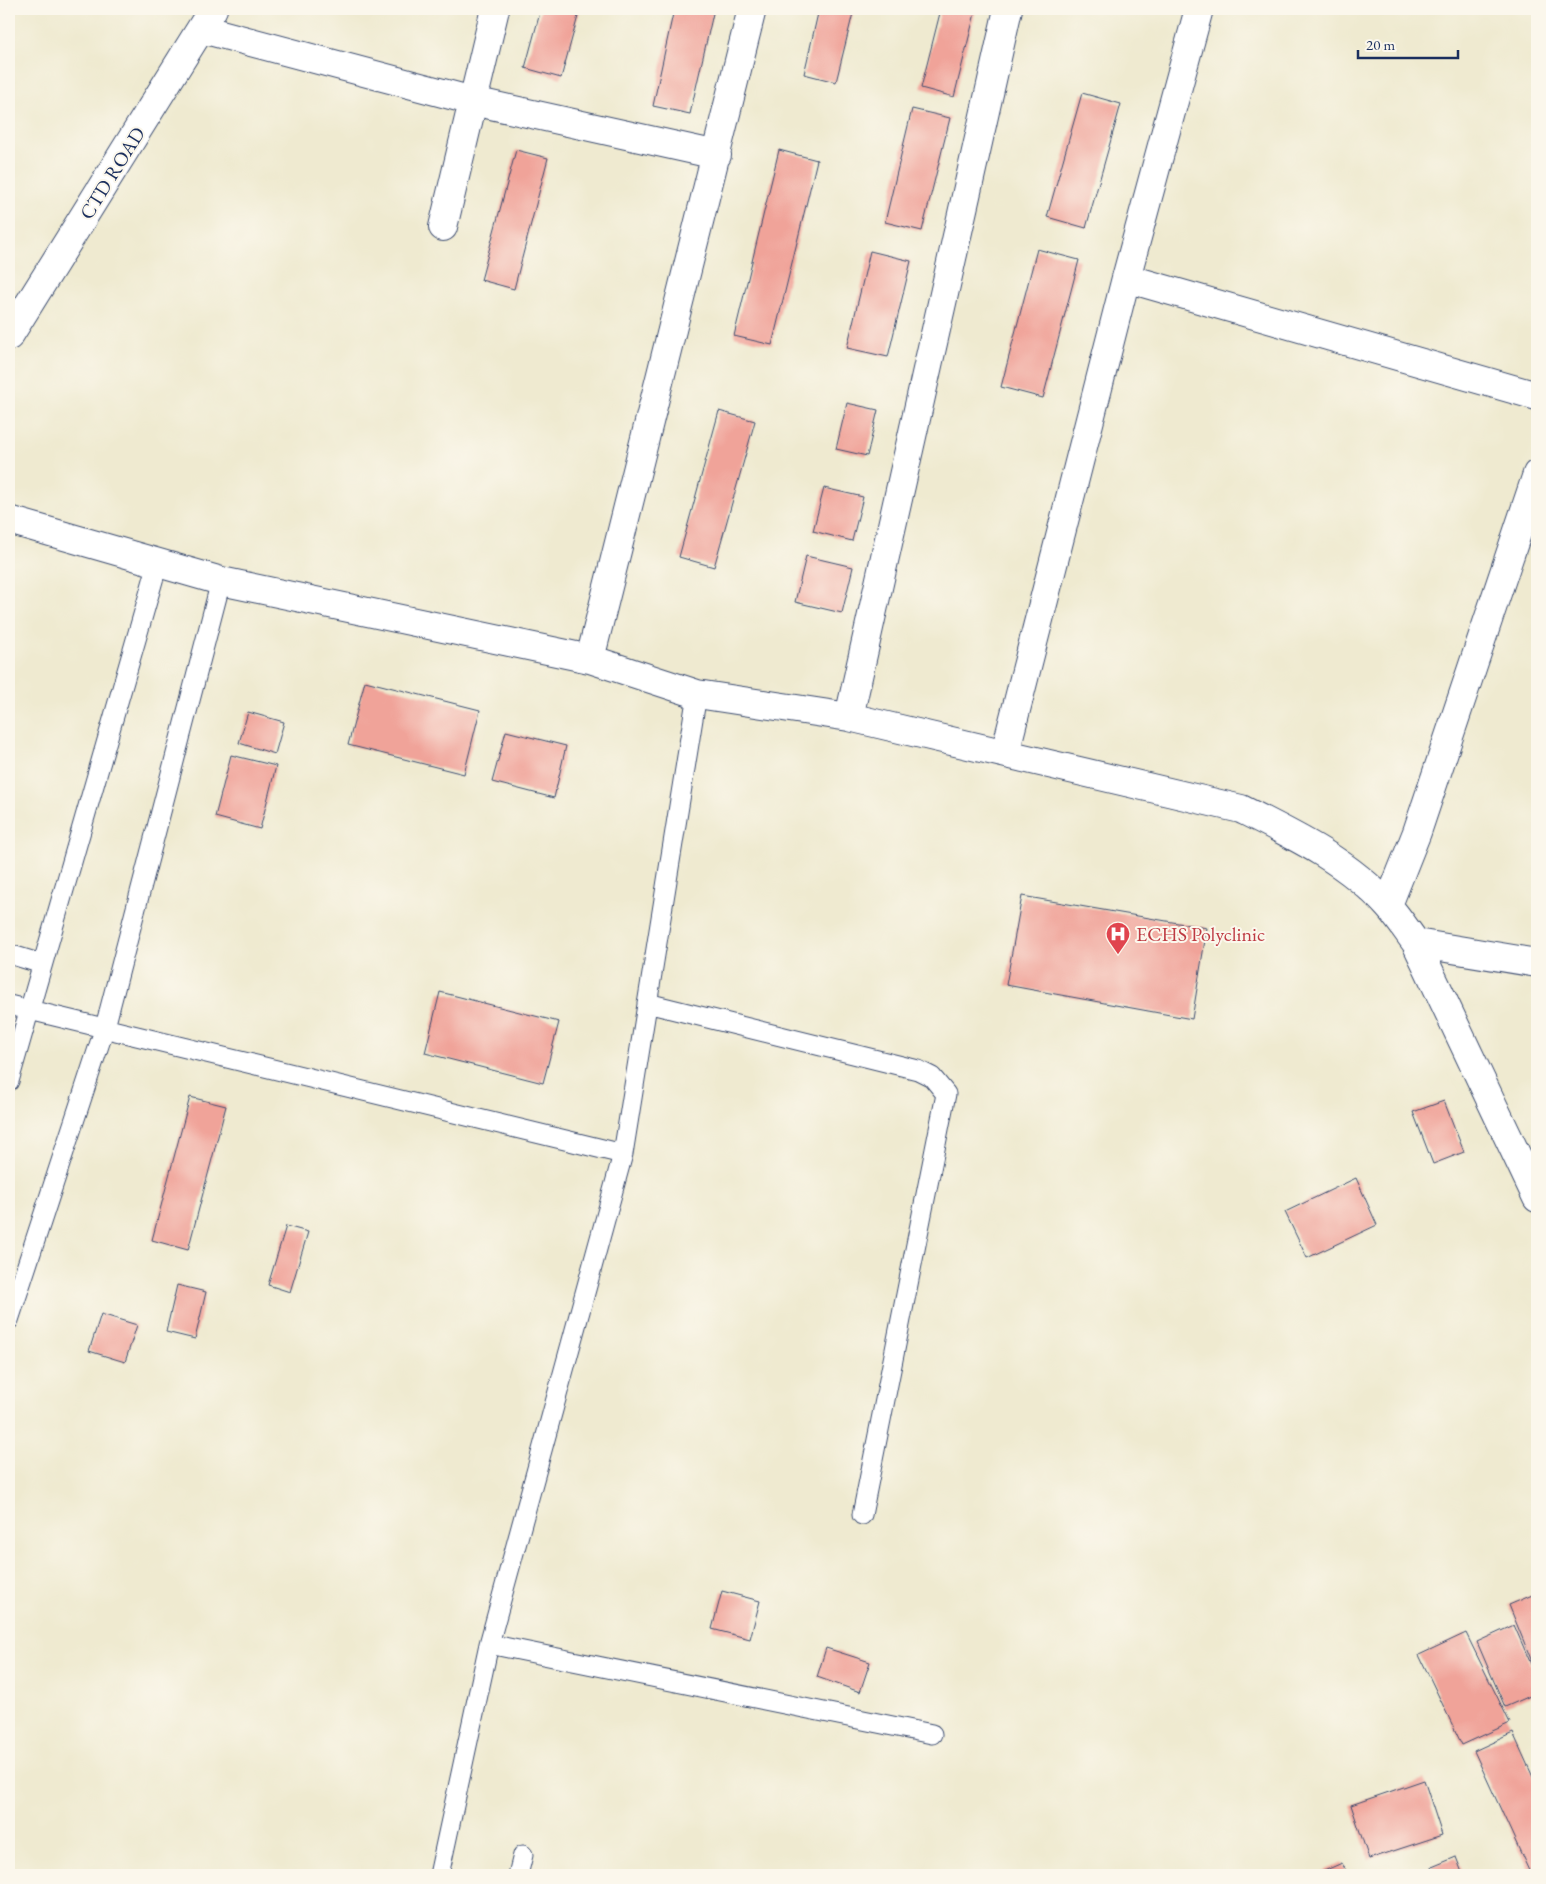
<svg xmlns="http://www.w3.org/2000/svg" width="1546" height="1884" font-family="'EB Garamond',serif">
  <rect width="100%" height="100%" fill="#fbf7ec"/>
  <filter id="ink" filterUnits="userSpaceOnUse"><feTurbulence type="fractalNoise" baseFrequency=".02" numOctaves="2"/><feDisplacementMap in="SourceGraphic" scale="10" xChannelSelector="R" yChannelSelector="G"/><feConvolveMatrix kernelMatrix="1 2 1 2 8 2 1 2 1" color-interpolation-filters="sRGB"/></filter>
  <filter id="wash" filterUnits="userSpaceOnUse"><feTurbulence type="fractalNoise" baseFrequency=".0096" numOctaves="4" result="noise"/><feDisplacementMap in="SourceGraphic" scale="20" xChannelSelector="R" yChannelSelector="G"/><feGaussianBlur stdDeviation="1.12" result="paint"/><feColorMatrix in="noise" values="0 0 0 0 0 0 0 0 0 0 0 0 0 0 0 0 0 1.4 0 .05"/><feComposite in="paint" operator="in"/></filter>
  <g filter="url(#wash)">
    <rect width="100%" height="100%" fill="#efead0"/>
    <g id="blocks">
      <path fill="#f0a399" d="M541 9H580L561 78 525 68Z
        M674 9H714L690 114 653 106Z
        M819 9H854L836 82 804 74Z
        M941 9H976L954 97 921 88Z
        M1082 93 1121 104 1086 228 1047 217Z
        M912 109 950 118 922 231 885 222Z
        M516 150 548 158 514 289 481 280Z
        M779 150 817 160 772 345 734 336Z
        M1037 249 1079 260 1043 398 1001 387Z
        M870 251 911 261 888 357 847 348Z
        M847 403 878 410 867 456 836 449Z
        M719 411 755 421 714 567 679 557Z
        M824 488 863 497 852 541 813 531Z
        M806 556 853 567 842 613 795 602Z
        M365 681 480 710 464 774 348 745Z
        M248 712 284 722 275 754 239 743Z
        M506 731 566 746 554 798 492 782Z
        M231 755 276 766 260 829 215 817Z
        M1022 896 1207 928 1192 1019 1006 985Z
        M440 992 559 1022 543 1083 425 1053Z
        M190 1097 226 1106 188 1250 152 1240Z
        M1444 1101 1464 1152 1433 1164 1413 1112Z
        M1356 1178 1377 1225 1307 1258 1285 1212Z
        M286 1226 308 1232 290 1292 268 1285Z
        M177 1285 206 1292 195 1339 166 1332Z
        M101 1314 137 1325 125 1362 89 1351Z
        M722 1591 760 1601 750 1639 712 1629Z
        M1537 1593V1674L1509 1605Z
        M1514 1625 1537 1678V1693L1505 1707 1477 1642Z
        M1466 1633 1510 1723 1462 1745 1419 1655Z
        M826 1648 870 1662 860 1692 817 1677Z
        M1513 1733 1537 1786V1870L1530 1873 1474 1751Z
        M1424 1780 1442 1835 1369 1859 1351 1805Z
        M1456 1857 1463 1875H1435L1432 1867Z
        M1342 1863 1348 1875H1315Z"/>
    </g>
  </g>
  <g filter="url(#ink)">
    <use href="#blocks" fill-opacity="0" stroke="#3b4b6f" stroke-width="1"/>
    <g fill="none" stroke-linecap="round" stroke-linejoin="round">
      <defs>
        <path id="lane" d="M9 954 42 964
          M647 1003 918 1070 932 1077 946 1094 862 1515
          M9 1005 623 1154
          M9 1081 158 563
          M9 1320 105 1027 221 581
          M489 1644 932 1734
          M439 1875 489 1644 623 1154 697 694
          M518 1875 523 1855"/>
        <path id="street" d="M202 29 473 101 717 155
          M443 227 495 9
          M1126 278 1537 396
          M9 336 213 9
          M9 520 221 581 590 659 697 694 849 717 1241 809C1293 835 1349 862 1388 906 1398 917 1407 931 1416 943L1537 1198
          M590 659 752 9
          M849 717 1008 9
          M1005 753 1126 278 1199 9
          M1388 905 1417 832 1537 474
          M1416 943 1537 963"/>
      </defs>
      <use href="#lane" stroke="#3b4b6f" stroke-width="21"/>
      <use href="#street" stroke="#3b4b6f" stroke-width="30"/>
      <use href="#lane" stroke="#fff" stroke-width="19"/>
      <use href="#street" stroke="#fff" stroke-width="28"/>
    </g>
  </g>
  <defs>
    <symbol id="hospital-pin" viewBox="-11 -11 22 30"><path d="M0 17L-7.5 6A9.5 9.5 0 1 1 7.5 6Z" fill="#e0444e" stroke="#fbf7ec"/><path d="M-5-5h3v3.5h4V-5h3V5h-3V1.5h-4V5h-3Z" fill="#fff"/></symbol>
  </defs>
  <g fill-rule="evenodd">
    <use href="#hospital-pin" x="1104" y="920" width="28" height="38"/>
  </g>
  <g text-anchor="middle" stroke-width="4" stroke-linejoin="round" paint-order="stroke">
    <g font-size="20" fill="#1b2f5e" stroke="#fbf7ec">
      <text transform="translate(112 173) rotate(-58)" y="7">CTD ROAD</text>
    </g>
    <g font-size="20" fill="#be3a42" stroke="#fbf7ec" text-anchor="start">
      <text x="1136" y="941">ECHS Polyclinic</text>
    </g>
  </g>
  <rect width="1546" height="1884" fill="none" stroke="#fbf7ec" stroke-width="30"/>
  <path d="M1358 50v8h100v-8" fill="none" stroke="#1b2f5e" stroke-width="2.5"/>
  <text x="1366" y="50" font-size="15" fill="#1b2f5e" stroke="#fbf7ec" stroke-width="4" paint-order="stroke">20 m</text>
</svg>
